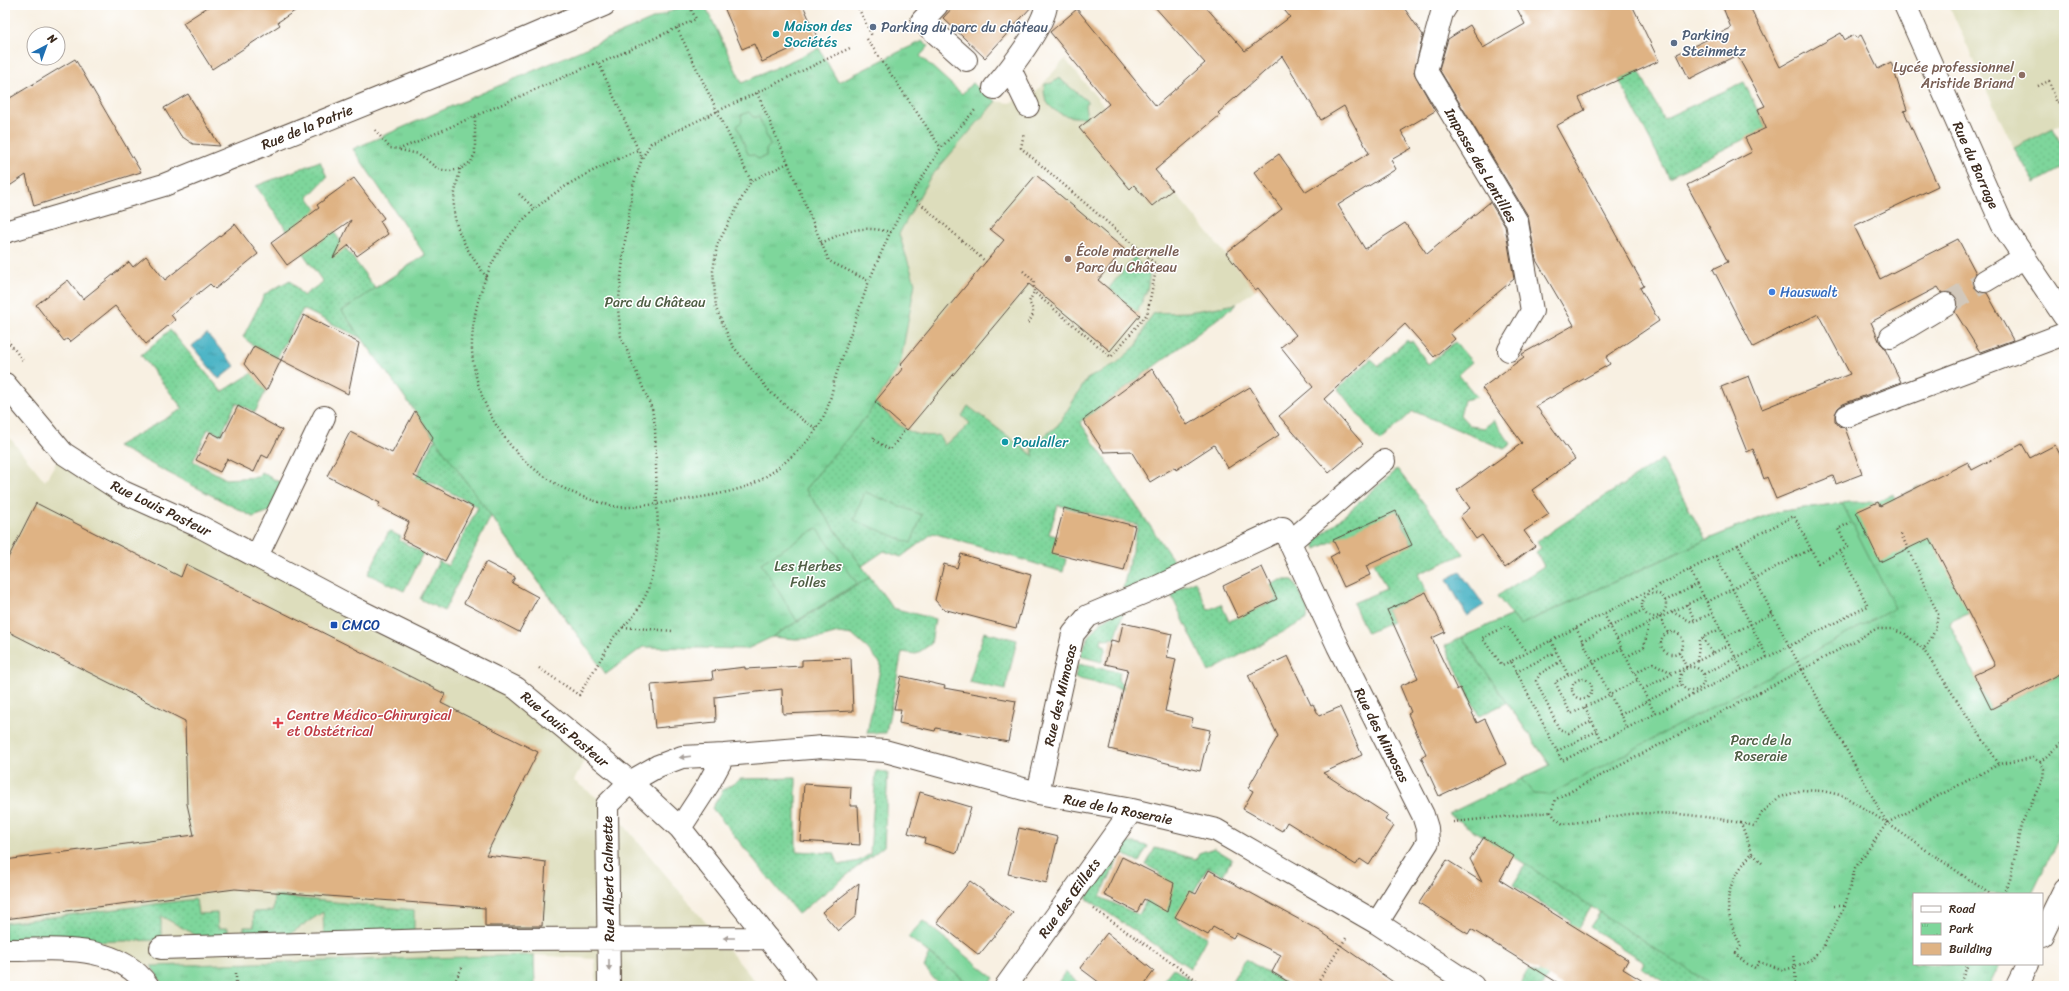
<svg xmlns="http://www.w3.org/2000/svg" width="2069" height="991" font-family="Sriracha,sans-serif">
  <defs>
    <pattern id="grass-dots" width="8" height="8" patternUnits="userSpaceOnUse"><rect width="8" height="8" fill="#7ed69b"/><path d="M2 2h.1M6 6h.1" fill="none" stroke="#6eb885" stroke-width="1.8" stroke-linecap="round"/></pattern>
    <pattern id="park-tufts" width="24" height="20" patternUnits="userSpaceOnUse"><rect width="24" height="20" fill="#7ed69b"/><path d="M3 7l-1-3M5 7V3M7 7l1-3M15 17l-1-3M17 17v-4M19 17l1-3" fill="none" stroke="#6eb885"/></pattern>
    <pattern id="water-ripples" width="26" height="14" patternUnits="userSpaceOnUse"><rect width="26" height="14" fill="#48b3c5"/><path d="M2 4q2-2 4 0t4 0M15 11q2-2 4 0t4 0" fill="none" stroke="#3d929f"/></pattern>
  </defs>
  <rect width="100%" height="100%" fill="#fff"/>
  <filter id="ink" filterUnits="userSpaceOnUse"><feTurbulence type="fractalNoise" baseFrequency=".025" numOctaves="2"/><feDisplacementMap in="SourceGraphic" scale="8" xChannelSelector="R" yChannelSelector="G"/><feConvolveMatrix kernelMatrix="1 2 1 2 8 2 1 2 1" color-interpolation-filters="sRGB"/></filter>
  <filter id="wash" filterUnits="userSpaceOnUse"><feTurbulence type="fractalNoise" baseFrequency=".012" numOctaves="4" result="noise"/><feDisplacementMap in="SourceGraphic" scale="16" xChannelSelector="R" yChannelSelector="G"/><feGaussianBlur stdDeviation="0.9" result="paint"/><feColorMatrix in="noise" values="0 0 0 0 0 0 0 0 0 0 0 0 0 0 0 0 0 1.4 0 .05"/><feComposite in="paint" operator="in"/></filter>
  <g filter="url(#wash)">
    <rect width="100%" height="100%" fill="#f8f0e2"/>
    <path fill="#ddddbc" d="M1949 5H2064V123L2014 148 1990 98Z
      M1065 59 1255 290 901 557 884 551 862 566 867 414 875 402 915 283 899 234 929 179 996 101 1009 103 1033 95Z
      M5 432 45 481 60 456 514 692 587 754 574 781 607 805 759 986H597L595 959 534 955 505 986H164L151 966 140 969 100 942 5 944Z"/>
    <path fill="url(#grass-dots)" stroke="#5c805c" d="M1639 70 1663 119 1744 82 1766 128 1669 177 1619 80Z
      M2053 128 2064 150V167L2035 183 2014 148Z
      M320 161 327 177 308 197 375 288 425 255 569 624 491 516 444 611 420 599 439 561 448 566 478 507 429 481 415 510 403 504 435 439 365 340 303 309 277 358 254 346 243 337 265 294 290 280 303 296 323 282 256 186Z
      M1135 256 1140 265 1150 273 1147 290 1137 313 1109 288Z
      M1237 304 1080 422 1177 566 1128 590 1123 588 1138 525 1058 505 1049 534 1063 538 1058 556 1066 559 1063 572 933 533 901 557 884 551 862 566 805 489 867 414 875 402C896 422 907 439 939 435L944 445 957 436 970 423 962 416 968 406 1034 456 1031 447 1058 425 1087 379 1117 363 1137 345 1148 321 1154 313 1188 312Z
      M170 330 222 392 252 373 266 391 255 412 236 403 221 435 208 429 193 461 226 479 258 477 261 472 283 484 270 511 253 517 117 446 183 409 141 355Z
      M1407 340 1409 342 1412 341 1428 364 1455 342 1472 362 1458 374 1477 397 1464 400 1460 415 1470 426 1484 428 1494 420 1511 444 1504 449 1413 411 1380 442 1338 389 1371 359 1379 366Z
      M1662 459 1706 540 1520 625 1497 596 1544 566 1536 552 1541 548 1537 541Z
      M1397 469 1464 554 1418 574 1426 592 1387 610 1392 622 1367 633 1353 603 1386 589 1374 562 1412 544 1397 511 1316 549 1314 542Z
      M389 531 401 537 399 540 423 553 404 591 368 574Z
      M870 577 893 608 935 619 931 644 916 654 902 652 886 733H867L881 664 867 648 852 635 838 633 820 638 796 639 772 637Z
      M1281 580H1293L1308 610 1307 619 1209 672 1170 593 1195 581 1208 610 1221 604 1229 621 1277 600 1270 585Z
      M1124 610 1115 639 1110 638 1109 640 1102 638 1101 644 1106 646 1102 662 1080 656C1089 632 1099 619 1124 610Z
      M984 632 1017 640 1005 690 969 682Z
      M1462 637 1508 702 1479 716 1445 646Z
      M1078 664 1120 672 1118 680 1127 690 1075 678Z
      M876 771 888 772 884 846 798 914 712 808 723 790 741 779 796 778V851L834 853 839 865 859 861 870 854Z
      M1479 832 1782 986H1670L1642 968 1645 963 1590 927 1600 912 1592 906 1542 986H1519L1528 970 1538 974 1571 921 1513 885 1526 864Z
      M1124 843H1135L1148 846 1139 862 1121 853 1100 897 1139 915 1160 873 1146 865 1155 848 1196 859 1199 853 1214 848 1232 859 1223 875 1208 867 1177 920 1207 937 1190 968 1086 898 1116 849Z
      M274 896 414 910V933L324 936 323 912 285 937H244V927H254L253 912 273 911Z
      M196 899 198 914 217 913 218 928H228V938H201L161 916V940L5 944V923Z
      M930 954 972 986H940L924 967Z
      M1245 959 1290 986H1229Z
      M1173 968 1198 986H1159Z
      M1065 972 1082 986H1056Z"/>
    <path fill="url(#park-tufts)" stroke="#5c805c" d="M685 5H705L742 83 819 48 838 82C867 69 894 53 923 41L929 46 920 56 962 94 972 83 996 101 929 179 899 234 915 283 900 365 868 414 805 489 870 577 772 637 747 649 643 647 606 674 342 311 425 255 353 149Z
      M1059 78 1088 102 1085 106 1087 117C1066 120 1039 109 1045 84L1052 83Z
      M1919 486 1927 504 1969 613 1949 622 1991 709 2064 672V827L2032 894H1914V964H2000L1989 986H1713L1448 814 1550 765 1462 637 1512 615 1520 625 1706 540 1776 512 1849 502H1878L1893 494 1895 499Z
      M534 955 535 986H164L151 966Z"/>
    <path fill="#7ed69b" stroke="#5c805c" d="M749 112 753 117H759L770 145 766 150V156L758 159 754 155 748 154 737 126 742 121 741 115Z
      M865 492 922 515 911 543 854 520Z
      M1842 503 1895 608 1549 795 1534 794 1521 779 1550 765 1462 637 1512 615 1520 625 1706 540 1776 512Z
      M817 528 857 583 797 621 761 563Z
      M923 921 994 978 988 986H972L908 937Z"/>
    <path fill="url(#water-ripples)" stroke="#426e72" d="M207 334 235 366 219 379 192 346Z
      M1460 572 1484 605 1467 616 1447 579Z"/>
    <g id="blocks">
      <path fill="#dfb384" d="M211 5H304L278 22 280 25 212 69 183 23Z
        M723 5H803L817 37 762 62 754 44 742 49Z
        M955 5H1033L985 58 943 18Z
        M1153 5H1204L1245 51 1290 17 1280 5H1402L1423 35 1414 73 1435 111 1401 131 1412 148 1391 160 1396 169 1338 205 1365 249 1405 223 1427 254 1490 202 1505 226 1514 279 1450 333 1455 339 1434 357 1405 324 1324 399 1363 444 1329 473 1279 416 1313 387 1281 347 1296 335 1258 288 1255 290 1226 253 1282 209 1254 172 1279 154 1306 192 1369 153 1344 106 1321 120 1282 56 1218 113 1220 115 1155 170 1172 190 1152 206 1134 185 1130 189 1079 128 1109 104 1050 32 1077 9 1156 106 1205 63Z
        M1515 5H1632L1659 61 1579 98 1585 110 1556 126 1644 286 1640 288 1659 321 1606 357 1610 364 1536 406 1575 459 1532 490 1549 514 1524 531 1535 546 1505 568 1482 535 1476 539 1460 516 1470 508 1457 490 1522 443 1482 388 1524 357 1522 354 1574 325 1536 260 1528 216 1439 69 1448 39 1470 25 1483 48 1525 24Z
        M1722 5H1749L1780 67 1841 33 1845 40 1854 35 1856 38 1861 35 1878 69 1891 62 1907 110 1904 111 1938 186 1854 226 1880 279 1958 239 1976 273 1973 281 1974 287 1979 292 1987 293 2013 340 1980 352 1955 312 1958 304 1956 297 1952 293H1942L1938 287 1871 322 1880 343 1884 347 1901 382 1843 404 1838 408 1835 414V421L1839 426 1845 428 1862 474 1836 484 1833 476 1776 499 1767 477 1764 479 1753 449 1747 452 1721 387 1749 376 1762 409 1850 374 1818 314 1753 347 1713 269 1728 262 1687 185 1752 152 1745 138 1766 128 1758 109 1765 106 1737 55 1689 79 1677 54 1731 28Z
        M75 59 141 172 34 206 26 175 5 189V101Z
        M188 94 220 146 193 144 181 136 164 108Z
        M1036 175 1124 249 1098 280 1140 315 1110 351 1029 284 907 430 875 402 903 368 900 365 1004 240 990 229Z
        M354 178 384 218 380 221 388 234 357 256 349 245 333 258 351 220 287 265 271 243 319 208 317 205Z
        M235 224 258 254 215 289 210 284 171 315 175 320 146 344 115 306 70 342 67 339 64 341 36 305 68 280 83 299 129 262 133 267 146 256 165 280Z
        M304 315 359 343 348 394 281 360Z
        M254 346 281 360 266 391 244 364Z
        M1152 369 1187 425 1250 387 1279 435 1228 468 1214 445 1176 470 1175 467 1150 482 1131 451 1104 452 1083 420Z
        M238 406 282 430 268 458 262 455 254 472 227 459 220 472 196 460 210 432 222 438Z
        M415 411 433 437 414 476 473 507 445 561 402 539 409 522 378 506 380 503 327 476 350 432 392 453Z
        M2022 444 2030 458 2055 445 2064 462V672L1991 709 1974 675 1995 665 1930 538 1880 562 1856 512 1878 502 1880 506 1968 462 1972 470Z
        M36 503 181 577 186 564 445 694 441 703 538 752 486 855 546 862 542 926H485V908L235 889 5 919V860L194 835 187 804 185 721 5 630V564Z
        M1064 508 1135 526 1124 571 1052 553Z
        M1396 511 1412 545 1366 566 1370 575 1344 587 1330 557 1339 552 1333 540Z
        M961 554 1031 575 1016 628 943 609 935 600 944 564 957 568Z
        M486 562 515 577 512 583 538 597 519 632 464 603Z
        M1262 567 1277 599 1238 618 1223 586Z
        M1426 592 1445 632 1432 638 1457 690 1460 688 1477 723 1485 719 1506 764 1439 796 1421 757 1426 754 1408 714 1411 712 1400 686 1418 678 1387 610Z
        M1123 623 1172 634 1167 657 1176 659 1165 711 1193 718 1191 726 1210 730 1200 771 1109 749 1128 669 1105 664 1111 640 1119 642Z
        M1288 656 1311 705 1313 704 1319 716 1340 707 1362 755 1323 773 1388 815 1385 820 1394 826 1369 865 1360 859 1356 865 1287 822 1282 831 1243 809 1253 791 1248 788 1278 736 1248 675Z
        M851 658 853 711 783 714 782 689 715 697 716 722 655 728 651 685 713 680 712 671 745 667V669L802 666V660Z
        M901 676 945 686 944 688 1016 701 1008 742 936 728 935 731 899 723 901 709H894Z
        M804 784 851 787 850 806H858L860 845 800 841Z
        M920 792 971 807 957 853 924 843 925 838 908 833Z
        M1019 828 1058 837 1047 883 1008 874Z
        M1484 837 1514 856 1500 880 1628 960 1623 969 1651 986H1563L1471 929 1468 934 1419 903 1447 860 1482 882 1470 859Z
        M1122 857 1174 883 1167 912 1144 899 1137 912 1104 895Z
        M1209 870 1320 931 1399 986H1295L1272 972 1281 955 1236 933 1233 938 1213 927 1208 935 1175 917 1190 891 1196 894Z
        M970 881 1013 913 979 955 937 922Z
        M859 883 856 916 838 931 822 912Z
        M1107 933 1154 971 1143 986H1104L1080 968Z"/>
    </g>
  </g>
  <g filter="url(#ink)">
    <use href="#blocks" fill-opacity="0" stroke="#57483b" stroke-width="1"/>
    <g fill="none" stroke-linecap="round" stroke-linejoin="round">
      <path stroke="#d2c8bb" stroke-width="22" stroke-dasharray="22 11" stroke-linecap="butt" d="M1946 304 1985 281"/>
      <defs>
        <path id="minor" d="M937 5 922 21 966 60
          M1447 5 1442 13 1426 71 1517 222 1532 311 1509 350
          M1905 5 2002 224 2064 316
          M1010 69 1028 106
          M994 88C1008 72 1045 25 1046 5
          M5 232 164 185 487 55 604 5
          M1985 281 2025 257
          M1891 337 1946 304
          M5 384 63 453 123 492 201 527 348 605 516 688 630 782 680 828 806 986
          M1847 416 2064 334
          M1290 542 1384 461
          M257 556 324 417
          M1038 793 1073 634 1088 616 1157 587 1283 528 1338 646 1423 815 1427 828 1428 842 1377 923
          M680 828 708 785 724 755
          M2042 935 2064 890
          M161 948 469 939 768 938
          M5 950C53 950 116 941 148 986
          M609 986 607 805 630 782 658 766 682 757 724 755 823 747 885 751 1038 793 1132 810 1216 830 1377 923 1473 986
          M1006 986 1132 810
          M2017 986 2028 964"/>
      </defs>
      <use href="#minor" stroke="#57483b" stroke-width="24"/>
      <path stroke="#57483b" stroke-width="2.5" stroke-dasharray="1 3" stroke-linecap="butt" d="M857 5 872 36
        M677 28 751 181
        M867 39 941 148
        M599 64 642 158 651 143 850 48
        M2038 86 2049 81 2057 103 2064 100
        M757 93 788 163 751 181 717 245 713 271 716 308 732 345 771 393 801 419 817 429
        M375 130 390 148 400 149 598 62 599 64 696 19 689 5
        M400 150 419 154 438 169 450 171 460 169 471 162 475 153V116
        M642 158 633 186 624 248 618 309 621 336 652 409 655 426 657 504C687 499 719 496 748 486 769 478 803 449 816 430 825 417 832 397 834 381L869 281
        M788 163 829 261 869 281 889 235 911 195 941 148 976 109
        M460 169C458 180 454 192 454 203 452 230 472 257 487 278
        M519 194 535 209
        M911 195 986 262
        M821 243C850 230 859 225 891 232
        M1023 271 1034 281V292L1111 357 1147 314 1157 265 1021 148 1024 133
        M1028 323C1035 314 1034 311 1029 302L1034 292
        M5 337 24 362
        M874 437 873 439 890 450 905 430
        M1901 534 1938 614C1936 627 1933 640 1923 649
        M1738 545 1794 516 1811 549
        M1840 551 1848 547 1838 529 1851 522
        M1716 556 1767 657
        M1690 570 1742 670
        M1642 605a12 12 0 1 1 24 0a12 12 0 1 1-24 0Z
        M1665 601 1698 584
        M1707 602 1811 549 1818 563 1840 551 1868 606C1766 658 1664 709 1562 761L1511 661 1738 545C1759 587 1780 629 1802 670L1876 629H1891L1905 634 1923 649 1999 764
        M1687 604 1695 621
        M1672 612 1692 622 1713 613
        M1604 614 1655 714
        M1660 617 1668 633
        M623 627 673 631
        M1576 628 1627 728
        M1661 643a11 11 0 1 1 22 0a11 11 0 1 1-22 0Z
        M1725 637 1773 613
        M1703 638 1712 653
        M1617 639 1704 596
        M1551 641 1568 675
        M1582 641 1643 610
        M1622 648 1555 682 1571 714 1638 680
        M1679 652 1687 668
        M1626 657 1644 647 1649 624
        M1511 661 1502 665 1482 638 1507 626 1527 652
        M1561 661 1540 674 1536 681 1559 729 1569 733 1592 721
        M1697 661 1700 639 1720 629
        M1680 679a12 12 0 1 1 24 0a12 12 0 1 1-24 0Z
        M539 668 579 695 614 637 635 614 647 593 656 560 658 529 657 504C645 505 631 508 618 507 610 506 600 502 592 500 529 480 483 427 473 361 468 327 481 280 499 251 532 198 583 174 638 150
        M1516 672 1556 652
        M1635 673 1653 663 1672 673
        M1704 674 1761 645
        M1572 689a10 10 0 1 1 20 0a10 10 0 1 1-20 0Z
        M1643 689 1729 645
        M1585 707 1602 741
        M1620 715 1681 684
        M1557 751 1597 731
        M2040 762 2064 741
        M1453 822 1551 812
        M1741 823 1754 826 1762 813 1778 798 1802 790 1823 791 1844 796 1887 823 1990 894
        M1752 853 1741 823C1705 816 1667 811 1630 814 1607 817 1585 822 1563 824L1555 818 1551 812 1556 799 1802 670 1887 823 1999 764 2033 758 2040 762 2044 769 2043 778 2021 825 2010 880 2003 894
        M1762 863 1752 853C1724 886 1721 907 1741 946L1736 953 1744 962 1755 968 1759 962 1784 970 1795 967 1793 954
        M1834 906H1845
        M1094 909 1205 986
        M236 973V986
        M446 986 456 979 463 966
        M1315 986 1346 938
        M1796 986 1795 967 1809 962 1823 947 1845 906 1855 868 1887 823
        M1959 986 1968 964"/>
      <use href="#minor" stroke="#fff" stroke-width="22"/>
    </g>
    <defs><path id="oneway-solid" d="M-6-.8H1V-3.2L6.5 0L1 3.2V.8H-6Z"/></defs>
    <g fill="#a79f9a">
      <use href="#oneway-solid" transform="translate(685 757) rotate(173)"/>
      <use href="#oneway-solid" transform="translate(729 938) rotate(-180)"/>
      <use href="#oneway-solid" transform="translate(609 965) rotate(90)"/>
    </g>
  </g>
  <g fill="#5c6f8a" stroke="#fff" stroke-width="1.5">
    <circle cx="873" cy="27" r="4"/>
    <circle cx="1674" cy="43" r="4"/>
  </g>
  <g fill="#0f9aa8" stroke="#fff" stroke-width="1.5">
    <circle cx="776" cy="34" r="4"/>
    <circle cx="1005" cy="442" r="4"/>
  </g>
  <g fill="#8d6e63" stroke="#fff" stroke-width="1.5">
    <circle cx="2022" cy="75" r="4"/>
    <circle cx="1068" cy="259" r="4"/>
  </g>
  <circle fill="#3f7fe0" stroke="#fff" stroke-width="1.5" cx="1772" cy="292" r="4"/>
  <rect fill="#1a4fb4" stroke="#fff" stroke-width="1.5" x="330" y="621" width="8" height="8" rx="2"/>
  <path fill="#e0444e" stroke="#fff" stroke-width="1.5" d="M276 717h4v4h4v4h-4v4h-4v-4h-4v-4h4z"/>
  <g text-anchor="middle" stroke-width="3" stroke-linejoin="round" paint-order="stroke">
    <g font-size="14" fill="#0d838f" stroke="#fff" text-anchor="start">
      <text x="784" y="31">Maison des<tspan x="784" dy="16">Sociétés</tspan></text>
      <text x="1013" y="447">Poulaller</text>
    </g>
    <g font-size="14" fill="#4e5e75" stroke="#fff" text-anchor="start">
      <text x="881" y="32">Parking du parc du château</text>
      <text x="1682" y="40">Parking<tspan x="1682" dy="16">Steinmetz</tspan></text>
    </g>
    <g font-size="14" fill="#785e54" stroke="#fff" text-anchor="end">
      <text x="2014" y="72">Lycée professionnel<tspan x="2014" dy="16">Aristide Briand</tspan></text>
      <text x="1076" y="256" text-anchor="start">École maternelle<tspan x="1076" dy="16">Parc du Château</tspan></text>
    </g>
    <g font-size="14" fill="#3b2a1e" stroke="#fff">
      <text transform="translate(307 127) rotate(-22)" y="5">Rue de la Patrie</text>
      <text transform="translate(1481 165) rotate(60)" y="5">Impasse des Lentilles</text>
      <text transform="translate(1976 165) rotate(66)" y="5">Rue du Barrage</text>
      <text transform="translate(161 508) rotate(26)" y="5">Rue Louis Pasteur</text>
      <text transform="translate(1060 695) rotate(-77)" y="5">Rue des Mimosas</text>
      <text transform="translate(565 729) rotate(40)" y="5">Rue Louis Pasteur</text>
      <text transform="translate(1382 735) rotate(63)" y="5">Rue des Mimosas</text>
      <text transform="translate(1118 809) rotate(11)" y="5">Rue de la Roseraie</text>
      <text transform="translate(608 879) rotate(-91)" y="5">Rue Albert Calmette</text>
      <text transform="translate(1069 898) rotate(-54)" y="5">Rue des Œillets</text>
    </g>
    <g font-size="14" fill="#366cbe" stroke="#fff" text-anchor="start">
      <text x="1780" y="297">Hauswalt</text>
    </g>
    <g font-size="14" fill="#4f5e44" stroke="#fff">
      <text x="655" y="307">Parc du Château</text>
      <text x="808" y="571">Les Herbes<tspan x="808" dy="16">Folles</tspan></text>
      <text x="1761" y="745">Parc de la<tspan x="1761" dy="16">Roseraie</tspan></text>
    </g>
    <g font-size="14" fill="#164399" stroke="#fff" text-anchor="start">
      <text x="342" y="630">CMCO</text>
    </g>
    <g font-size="14" fill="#be3a42" stroke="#fff" text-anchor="start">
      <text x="287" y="720">Centre Médico-Chirurgical<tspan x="287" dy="16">et Obstétrical</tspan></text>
    </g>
  </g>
  <rect width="2069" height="991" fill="none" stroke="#fff" stroke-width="20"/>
  <rect x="1913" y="893" width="130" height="72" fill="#ffffff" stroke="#b1aaa5"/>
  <rect x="1921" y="906" width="20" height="6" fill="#ffffff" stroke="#b1aaa5"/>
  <text x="1949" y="913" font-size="12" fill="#3b2a1e">Road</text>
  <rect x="1921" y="923" width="20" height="12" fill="url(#park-tufts)" stroke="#b1aaa5"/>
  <text x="1949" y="933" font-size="12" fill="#3b2a1e">Park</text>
  <rect x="1921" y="943" width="20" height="12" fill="#dfb384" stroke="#b1aaa5"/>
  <text x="1949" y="953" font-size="12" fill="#3b2a1e">Building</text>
  <g transform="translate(46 46) rotate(41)"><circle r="19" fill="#ffffff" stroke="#b1aaa5"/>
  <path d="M0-3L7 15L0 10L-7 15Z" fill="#1f6fb2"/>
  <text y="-6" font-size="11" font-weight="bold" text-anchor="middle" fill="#3b2a1e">N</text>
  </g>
</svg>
